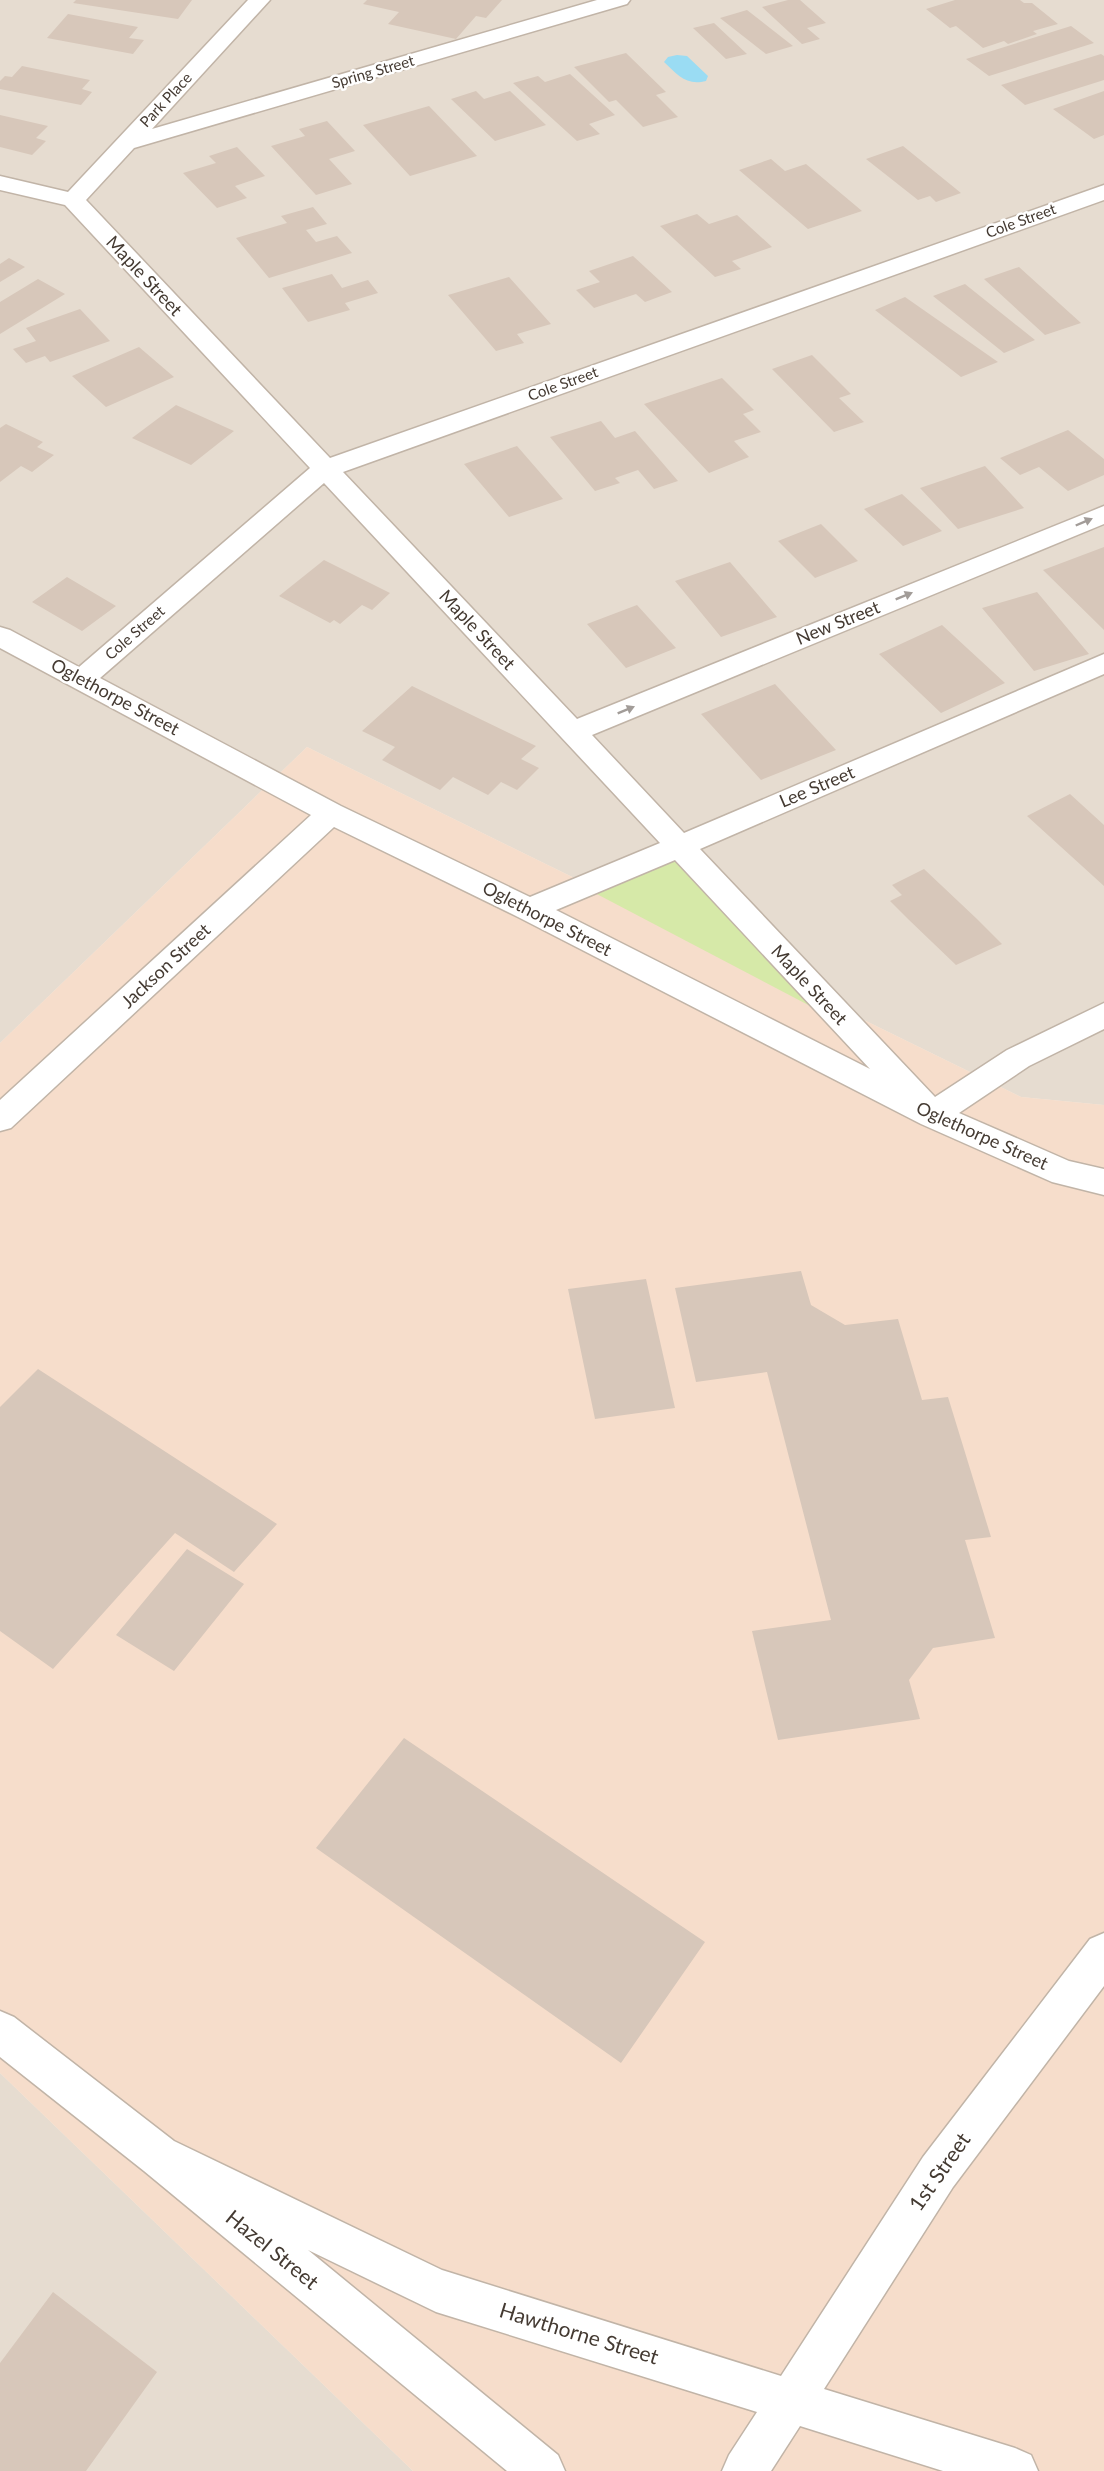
<svg xmlns="http://www.w3.org/2000/svg" width="1104" height="2471" font-family="Lato,sans-serif">
  <rect width="100%" height="100%" fill="#f2ebe2"/>
  <path fill="#e6dcd0" d="M0 0H1104V1105L1021 1097 307 747 0 1043Z
    M0 2073 413 2471H0Z"/>
  <path fill="#f6ddcb" d="M307 747 1021 1097 1104 1105V2471H413L0 2073V1043Z"/>
  <path fill="#d6e9a8" d="M677 855 814 1008 591 891Z"/>
  <path fill="#9adcf3" d="M677 55 687 56 708 76 706 81C686 86 678 75 664 62L668 57Z"/>
  <path fill="#d7c7ba" d="M76 0H192L178 19 73 3Z
    M367 0H502L486 18 476 16 456 39 388 24 399 12 363 4Z
    M788 0H800L826 23 807 28 820 39 802 44 762 7Z
    M955 0H1020L1024 3H1032L1058 24 1033 31 1037 34 1008 44 1004 41 983 48 956 26 950 28 926 9Z
    M747 10 793 46 766 54 720 18Z
    M68 14 138 27 129 38 144 40 133 54 47 38Z
    M714 23 747 54 726 59 693 28Z
    M1071 26 1094 43 989 76 966 59Z
    M626 53 666 92 656 95 678 117 643 127 616 100 609 102 574 67Z
    M1101 54 1104 56V80L1025 105 1001 85Z
    M22 66 90 80 82 89 92 92 81 105 0 89V81L5 76 12 77Z
    M570 74 615 115 589 124 600 134 577 141 513 83 538 76 545 82Z
    M476 91 484 99 510 91 546 125 495 141 451 99Z
    M1104 91V135L1094 139 1053 109Z
    M429 106 477 156 410 176 363 125Z
    M0 115 48 126 36 138 46 141 32 155 0 147Z
    M327 121 355 151 329 159 352 184 316 195 271 146 305 136 299 129Z
    M903 146 961 193 936 202 930 196 918 200 866 159Z
    M237 147 265 176 235 186 247 198 217 208 183 173 216 163 209 156Z
    M771 159 785 171 806 164 862 211 808 229 739 170Z
    M313 207 327 224 306 230 316 242 337 236 352 253 269 278 236 238 287 223 281 216Z
    M697 214 709 224 737 215 772 247 732 261 741 269 715 277 660 226Z
    M633 256 672 292 645 302 636 294 594 308 576 290 600 282 589 271Z
    M9 258 25 267 0 282V264Z
    M1019 267 1081 323 1045 335 984 279Z
    M332 274 342 288 368 280 378 293 345 303 350 310 308 322 282 288Z
    M509 277 551 324 517 334 524 343 496 351 448 295Z
    M38 279 65 294 0 334V302Z
    M965 284 1035 340 1004 353 933 296Z
    M905 297 998 362 961 377 875 310Z
    M80 309 110 341 50 362 45 356 26 363 13 349 36 341 26 328Z
    M139 347 174 377 106 407 72 376Z
    M812 355 851 394 839 398 864 422 834 432 772 369Z
    M722 378 754 410 743 414 761 432 734 441 749 457 709 473 644 404Z
    M176 405 234 431 191 465 132 438Z
    M601 421 615 438 635 431 678 481 654 489 638 470 615 478 620 483 595 491 550 437Z
    M6 424 43 442 37 447 54 455 32 472 21 466 0 482V428Z
    M1068 430 1104 459V475L1068 491 1039 467 1020 475 1000 458Z
    M517 446 563 499 509 517 464 464Z
    M985 466 1024 508 958 529 920 488Z
    M902 494 942 531 903 546 864 509Z
    M821 524 858 561 815 578 778 541Z
    M1104 547V630L1043 570Z
    M324 560 390 593 372 610 362 605 340 624 334 620 330 623 279 596Z
    M730 562 777 617 721 637 675 581Z
    M67 577 116 606 82 631 32 602Z
    M1037 592 1089 654 1034 671 982 608Z
    M637 605 676 648 626 668 587 624Z
    M942 625 1005 683 941 713 879 654Z
    M775 684 836 750 761 780 701 714Z
    M412 686 536 746 521 759 539 768 517 790 501 782 488 795 453 777 440 790 382 760 395 747 362 731Z
    M1070 794 1104 825V886L1027 816Z
    M924 869 977 919 1002 944 956 965 908 919 890 901 902 895 892 885Z
    M801 1271 811 1305 845 1325 898 1319 922 1400 948 1397 991 1537 965 1540 995 1638 933 1648 909 1680 920 1719 778 1740 752 1631 831 1620 767 1372 696 1382 675 1288Z
    M646 1279 675 1408 595 1419 568 1289Z
    M38 1369 277 1524 234 1572 175 1533 53 1669 0 1631V1407Z
    M187 1549 244 1584 174 1671 116 1635Z
    M404 1738 705 1942 621 2063 316 1848Z
    M53 2292 157 2372 86 2471H0V2363Z"/>
  <g fill="none" stroke-linecap="round" stroke-linejoin="round">
    <defs>
      <path id="minor" d="M248 0H270L152 129 597 0H630L627 4 134 148 86 200 330 458 1104 185V200L343 472 577 719 1104 506V524L592 735 684 833 1104 654V674L700 849 935 1097 1007 1050 1104 1003V1029L1029 1066 959 1113 1069 1161 1104 1169V1195L1052 1182 921 1124 518 917 334 827 11 1128 0 1131V1100L311 815 0 648V627L10 630 79 667 310 468 65 205 0 190V176L68 192ZM324 483 660 843 530 897 341 806 100 678ZM675 860 870 1069 556 910Z
        M1104 1933V1986L953 2187 824 2389 1015 2448 1031 2455 1038 2471H943L800 2426 771 2471H722L729 2455 757 2412 436 2312 308 2250 558 2455 565 2471H507L144 2171 0 2057V2011L14 2017 174 2141 442 2270 781 2376 923 2157 1090 1939Z"/>
    </defs>
    <use href="#minor" stroke="#c1b4a7" stroke-width="3"/>
    <use href="#minor" fill="#fff" fill-rule="evenodd"/>
  </g>
  <defs><path id="oneway-solid" d="M-6-.8H1V-3.2L6.5 0L1 3.2V.8H-6Z" transform="scale(1.5)"/></defs>
  <g fill="#a29c98">
    <use href="#oneway-solid" transform="translate(1084 522) rotate(-23)"/>
    <use href="#oneway-solid" transform="translate(904 596) rotate(-22)"/>
    <use href="#oneway-solid" transform="translate(626 710) rotate(-22)"/>
  </g>
  <g text-anchor="middle" stroke-width="5" stroke-linejoin="round" paint-order="stroke">
    <g font-size="15" fill="#443a32" stroke="#fff">
      <text transform="translate(373 72) rotate(-16)" y="5">Spring Street</text>
      <text transform="translate(166 100) rotate(-47)" y="5">Park Place</text>
      <text transform="translate(1021 221) rotate(-20)" y="5">Cole Street</text>
      <text transform="translate(563 384) rotate(-20)" y="5">Cole Street</text>
      <text transform="translate(135 633) rotate(-41)" y="5">Cole Street</text>
    </g>
    <g font-size="18" fill="#443a32" stroke="#fff">
      <text transform="translate(144 276) rotate(47)" y="6">Maple Street</text>
      <text transform="translate(838 623) rotate(-22)" y="6">New Street</text>
      <text transform="translate(477 630) rotate(47)" y="6">Maple Street</text>
      <text transform="translate(115 697) rotate(28)" y="6">Oglethorpe Street</text>
      <text transform="translate(817 787) rotate(-23)" y="6">Lee Street</text>
      <text transform="translate(547 919) rotate(27)" y="6">Oglethorpe Street</text>
      <text transform="translate(166 966) rotate(-43)" y="6">Jackson Street</text>
      <text transform="translate(809 985) rotate(47)" y="6">Maple Street</text>
      <text transform="translate(982 1136) rotate(24)" y="6">Oglethorpe Street</text>
    </g>
    <g font-size="21" fill="#443a32" stroke="#fff">
      <text transform="translate(940 2172) rotate(-55)" y="7">1st Street</text>
      <text transform="translate(272 2250) rotate(39)" y="7">Hazel Street</text>
      <text transform="translate(579 2334) rotate(17)" y="7">Hawthorne Street</text>
    </g>
  </g>
</svg>
